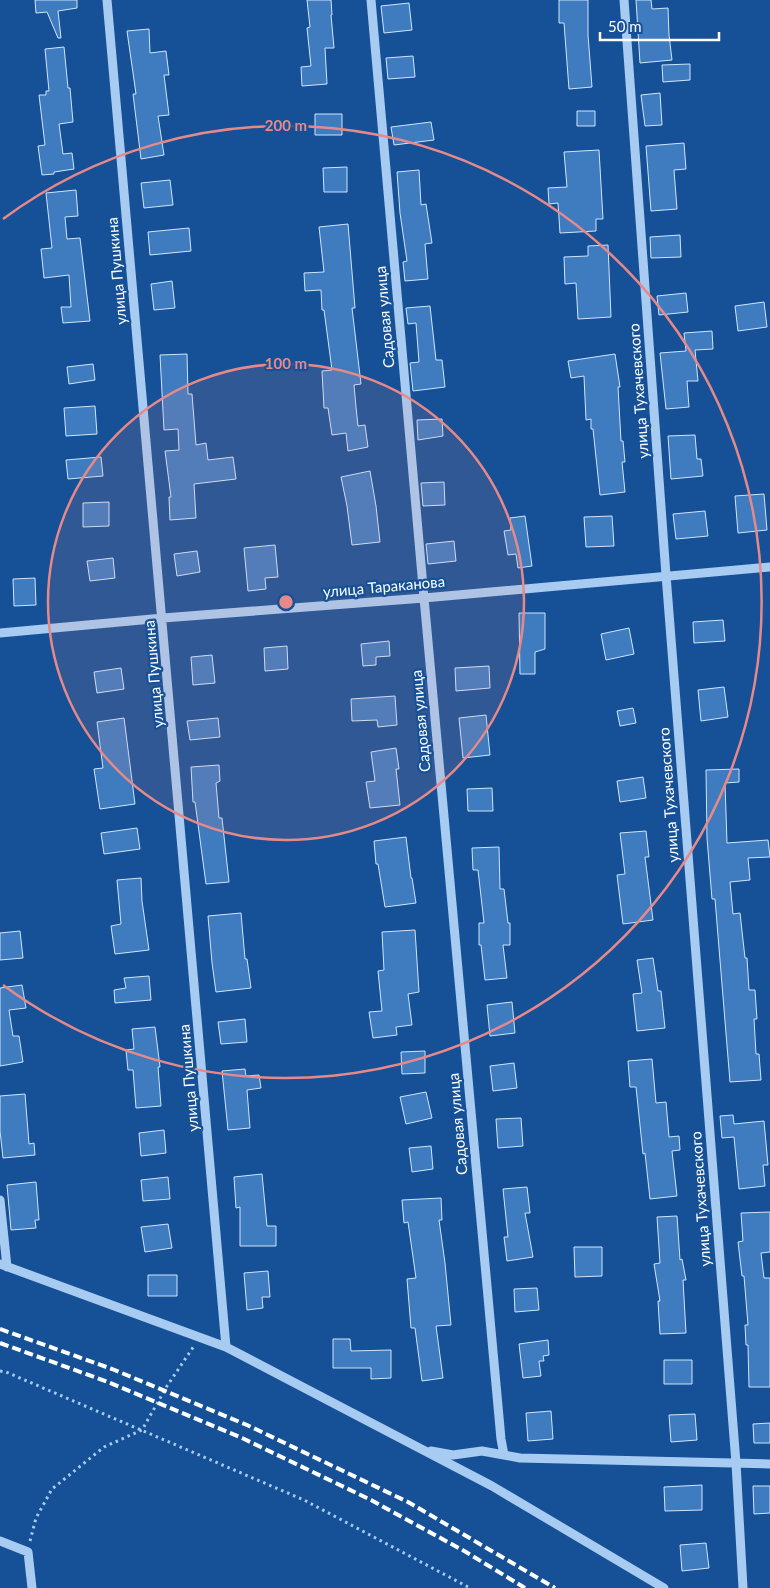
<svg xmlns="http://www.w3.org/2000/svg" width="770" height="1588" font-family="Lato,sans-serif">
  <rect width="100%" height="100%" fill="#165197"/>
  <path fill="#3e7bbf" stroke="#d0e5fc" d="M35 0H77V8L58 11 61 38H58L47 12 36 13Z
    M307 0H331L332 15H331L334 48H325L327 84 302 86 301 67 311 66 307 28 310 27Z
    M559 0H588V35L592 87 569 89 564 23H559Z
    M636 0H651L652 9 668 8 669 35 672 60 640 63Z
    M409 3 412 30 384 33 381 6Z
    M149 29 150 53 166 51 169 75H164L169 115 158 116 164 155 141 159 133 94H136L127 31Z
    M64 47 68 88H70L73 122 59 124 63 154 72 153 74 169 54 172V174L42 175 38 146 45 145 39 95H46V91H49L45 49Z
    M413 56 415 77 388 79 386 58Z
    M690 64V80L663 82 662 65Z
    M660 93 662 125 645 126 641 95Z
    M577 111H595V126H577Z
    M315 114H342V135H315Z
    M431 122 434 140 394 145 391 127Z
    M684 143 686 169 674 170 677 209 651 211 646 146Z
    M599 150 603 219H596V231L560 233 558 203 549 204 548 188 567 187 564 152Z
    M347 167V192H324L323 168Z
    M419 170 421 205 426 204 432 243 425 244 428 279 405 281 403 262 407 261 400 213 397 172Z
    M170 180 173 205 144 208 141 183Z
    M76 190 78 216 65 217 67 239 80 238 90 321 63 323 61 307H71L69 275 44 278 41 249 52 248 46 193Z
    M348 224 355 308H352L361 384 354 385 356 407 358 426 365 425 368 447 348 451 346 433 332 435 328 408H324L322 371 332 370 324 310H322L321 290 305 291 304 273 324 272 319 227Z
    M189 228 191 251 150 255 148 232Z
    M680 235 681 257 651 258 650 237Z
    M608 245 611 317 578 319 576 283 565 284 564 257 588 256V246Z
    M172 281 175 308 154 310 151 284Z
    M686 293 688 312 659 315 657 296Z
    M764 302 767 327 738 331 735 306Z
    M430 306 436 360H442L445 387 413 391 410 363 419 362 416 323 408 324 406 308Z
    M712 331 713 349 695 350 698 381H687L689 407 666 409 660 353 686 351 684 333Z
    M187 354 188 394H192L196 445 206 443 208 460 233 457 236 479 194 484 196 518 170 520 169 497H171L165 451 179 450 178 429 164 430 160 355Z
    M615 354 620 387H618L621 441H623L625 462H622L625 492 600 495 593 429H591V419L586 420 584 376 571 378 568 361Z
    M93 364 95 380 69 384 67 367Z
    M95 406 97 434 66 436 64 408Z
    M442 419 443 436 418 440 417 420Z
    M695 435 697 459H701L703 476 671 479 668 436Z
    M101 457 103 476 68 479 66 460Z
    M370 471 376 506 380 542 352 545 347 506 341 477Z
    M444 482 445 505 423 506 421 483Z
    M764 494 767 530 738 533 735 496Z
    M109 502V526L83 527V503Z
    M705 511 708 536 676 539 673 514Z
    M525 516 532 566 518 568 516 554 508 555 504 531 511 530 510 518Z
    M612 516 614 546 586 547 584 517Z
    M454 541 456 561 428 564 426 544Z
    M275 545 278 577 265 578 266 589 248 591 244 548Z
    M197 551 200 572 177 576 174 554Z
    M113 558 115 578 90 581 87 561Z
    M35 578 36 605 14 606 13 579Z
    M519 613H545V649L535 652V674H520Z
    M723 620 725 641 694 643 693 622Z
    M629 628 634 654 606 660 601 634Z
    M389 641 390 656 376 657V665L363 666 361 644Z
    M287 646 288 669 265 671 264 648Z
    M212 655 215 683 193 685 191 657Z
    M489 666 490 688 456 691 455 668Z
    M121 668 124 689 97 693 94 672Z
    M724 687 728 717 701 721 698 690Z
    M395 696 397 725 378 727 377 720 352 721 351 699Z
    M633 708 636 723 620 726 617 711Z
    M486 715 490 755 463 758 459 718Z
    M124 718 135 804 100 809 94 769 103 768 97 722Z
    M218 718 220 737 190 740 187 721Z
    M396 748 399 769H396L400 805 370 808 366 782 375 781 371 752Z
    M219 765 220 781 216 783 219 818H222L229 882 206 884 195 802H193L191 767Z
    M739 769V782L725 783 727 843 768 840 770 857 748 858 750 880 730 882 733 914 740 913 745 958H747L749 990H755L757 1019H754L756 1054H759L761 1080 730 1082 719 948 715 899H712L707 838 706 770Z
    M643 777 646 798 620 802 617 781Z
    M492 788 493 811H468L467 789Z
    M137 828 140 849 104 854 101 833Z
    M646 831 649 857H645L653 920 623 924 617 875 625 874 620 833Z
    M406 837 411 878H412L416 903 385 907 378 864H376L374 841Z
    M499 847 500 889H504L508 923H510V945H503L507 978 485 980 481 945H479V923H484L478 870H473L472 848Z
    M141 878 142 901 149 950 115 954 111 926 121 924 117 880Z
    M241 913 245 959H247L251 988 216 992 212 963 208 916Z
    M415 930 419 992 408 994 412 1025 396 1027 397 1035 373 1038 369 1012 382 1011 378 971 384 970 382 932Z
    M20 931 23 958 0 960V933Z
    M653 958 658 991H661L665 1028 637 1031 633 994 642 993 637 960Z
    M149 976 151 1000 115 1003 114 990 126 988 124 978Z
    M22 985 26 1008 9 1010 13 1036H19L23 1062 0 1066V988Z
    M512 1002 515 1033 490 1036 487 1005Z
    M245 1019 247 1042 221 1044 218 1022Z
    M155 1027 160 1067H158L161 1106 136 1108 133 1070H128L126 1050 134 1049 132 1029Z
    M425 1051V1073L402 1074 401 1052Z
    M652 1059 656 1103 666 1102 669 1137 679 1136 680 1150 672 1151 677 1196 650 1199 645 1153 643 1154 636 1087H630L628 1061Z
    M514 1063 517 1088 493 1091 490 1066Z
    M245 1069 246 1076 259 1075 261 1088 247 1090 250 1128 228 1130 222 1071Z
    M426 1092 432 1118 406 1124 400 1097Z
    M25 1094 29 1144 34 1143 35 1155 3 1158 0 1131V1096Z
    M733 1115 734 1124 764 1121 768 1165H763L765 1186 739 1189 734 1137 722 1138 720 1116Z
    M521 1118 523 1146 498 1148 496 1119Z
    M164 1130 166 1153 141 1156 139 1133Z
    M431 1146 433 1169 412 1172 409 1148Z
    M262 1174 267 1226H276V1246H240V1207L236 1208 234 1177Z
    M168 1177 170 1199 143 1201 141 1180Z
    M36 1182 39 1220H35L36 1228 11 1230 7 1185Z
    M527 1187 530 1213H525L533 1257 507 1261 504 1237H508L503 1189Z
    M441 1198 442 1220H439L445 1263 451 1325 436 1326 443 1378 422 1381 415 1328H411L407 1279 416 1278 408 1222 404 1223 402 1200Z
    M770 1212V1252L761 1253 764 1278H770V1387H749L748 1345H746L745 1325H748L744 1276H742L738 1242 743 1241 741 1213Z
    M677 1216 680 1260 682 1259 686 1280H683L686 1333 660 1334 658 1301H660L654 1264 660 1263 657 1217Z
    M168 1224 172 1248 145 1252 141 1227Z
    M574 1247H602V1276L575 1277Z
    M268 1271 270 1297H262L263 1308 247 1310 244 1273Z
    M148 1275H177V1296H148Z
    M537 1288 539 1310 515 1312 514 1289Z
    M333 1339H350L351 1351 391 1350V1378L371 1379V1368H333Z
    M548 1340 549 1355 543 1356 544 1361H539L541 1376 523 1378 519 1344Z
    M664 1360H692V1384H664Z
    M551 1411 553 1439 528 1441 526 1413Z
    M695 1414 697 1440 671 1442 669 1415Z
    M770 1423V1443H754L753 1424Z
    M702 1485V1510L665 1511 664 1487Z
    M753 1486H770V1513L754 1514Z
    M706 1543 709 1568 682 1571 680 1545Z"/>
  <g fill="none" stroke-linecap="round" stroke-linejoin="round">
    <path stroke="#a8cbf2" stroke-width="3" stroke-dasharray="2.5 4" stroke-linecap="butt" d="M0 1371 6 1372 304 1500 470 1588
      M30 1541 36 1518 52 1489 104 1447 142 1430 167 1386 194 1346"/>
    <path stroke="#a8cbf2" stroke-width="9" d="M107 0 226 1347
      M371 0 424 598 501 1439 504 1455 520 1458 770 1464
      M624 0 666 575 736 1463 743 1588
      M0 633 163 618 424 598 770 567
      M0 1200 7 1267
      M0 1264 226 1347 492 1486 664 1588
      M431 1451 453 1455 482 1451 504 1455
      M0 1541 28 1552 32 1588"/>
    <path stroke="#fff" stroke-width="4" stroke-dasharray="9 4" stroke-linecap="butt" d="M0 1329 112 1369 247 1425 408 1502 555 1588
      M0 1343 108 1382 242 1438 371 1500 466 1552 525 1588"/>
  </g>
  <circle cx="286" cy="602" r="238" fill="#e88989" fill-opacity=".12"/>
  <g fill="none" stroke="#e88989" stroke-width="2.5">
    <circle cx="286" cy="602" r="238"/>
    <path d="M3 219A476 476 0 1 1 3 985"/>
  </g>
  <g text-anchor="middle" stroke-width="4.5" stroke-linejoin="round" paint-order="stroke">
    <g font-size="15" fill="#fff" stroke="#165197">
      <text transform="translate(117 271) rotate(-95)" y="5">улица Пушкина</text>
      <text transform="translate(385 317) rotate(-95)" y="5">Садовая улица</text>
      <text transform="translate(639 391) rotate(-94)" y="5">улица Тухачевского</text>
      <text transform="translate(384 587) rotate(-5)" y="5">улица Тараканова</text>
      <text transform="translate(154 674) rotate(-95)" y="5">улица Пушкина</text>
      <text transform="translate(421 721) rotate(-95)" y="5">Садовая улица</text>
      <text transform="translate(669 795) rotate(-94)" y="5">улица Тухачевского</text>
      <text transform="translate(189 1078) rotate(-95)" y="5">улица Пушкина</text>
      <text transform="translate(458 1124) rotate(-95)" y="5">Садовая улица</text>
      <text transform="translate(701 1199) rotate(-94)" y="5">улица Тухачевского</text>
    </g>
  </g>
  <circle cx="286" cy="602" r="8" fill="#e88989" stroke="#165197" stroke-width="2.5"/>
  <g font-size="15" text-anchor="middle" font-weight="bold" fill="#e88989" stroke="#165197" stroke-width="4.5" stroke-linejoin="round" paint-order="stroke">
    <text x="286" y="131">200 m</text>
    <text x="286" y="369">100 m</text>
  </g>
  <path d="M600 32v8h119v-8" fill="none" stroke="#ffffff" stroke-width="2.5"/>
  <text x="608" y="32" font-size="15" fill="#ffffff" stroke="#165197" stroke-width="4" paint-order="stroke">50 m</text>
</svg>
